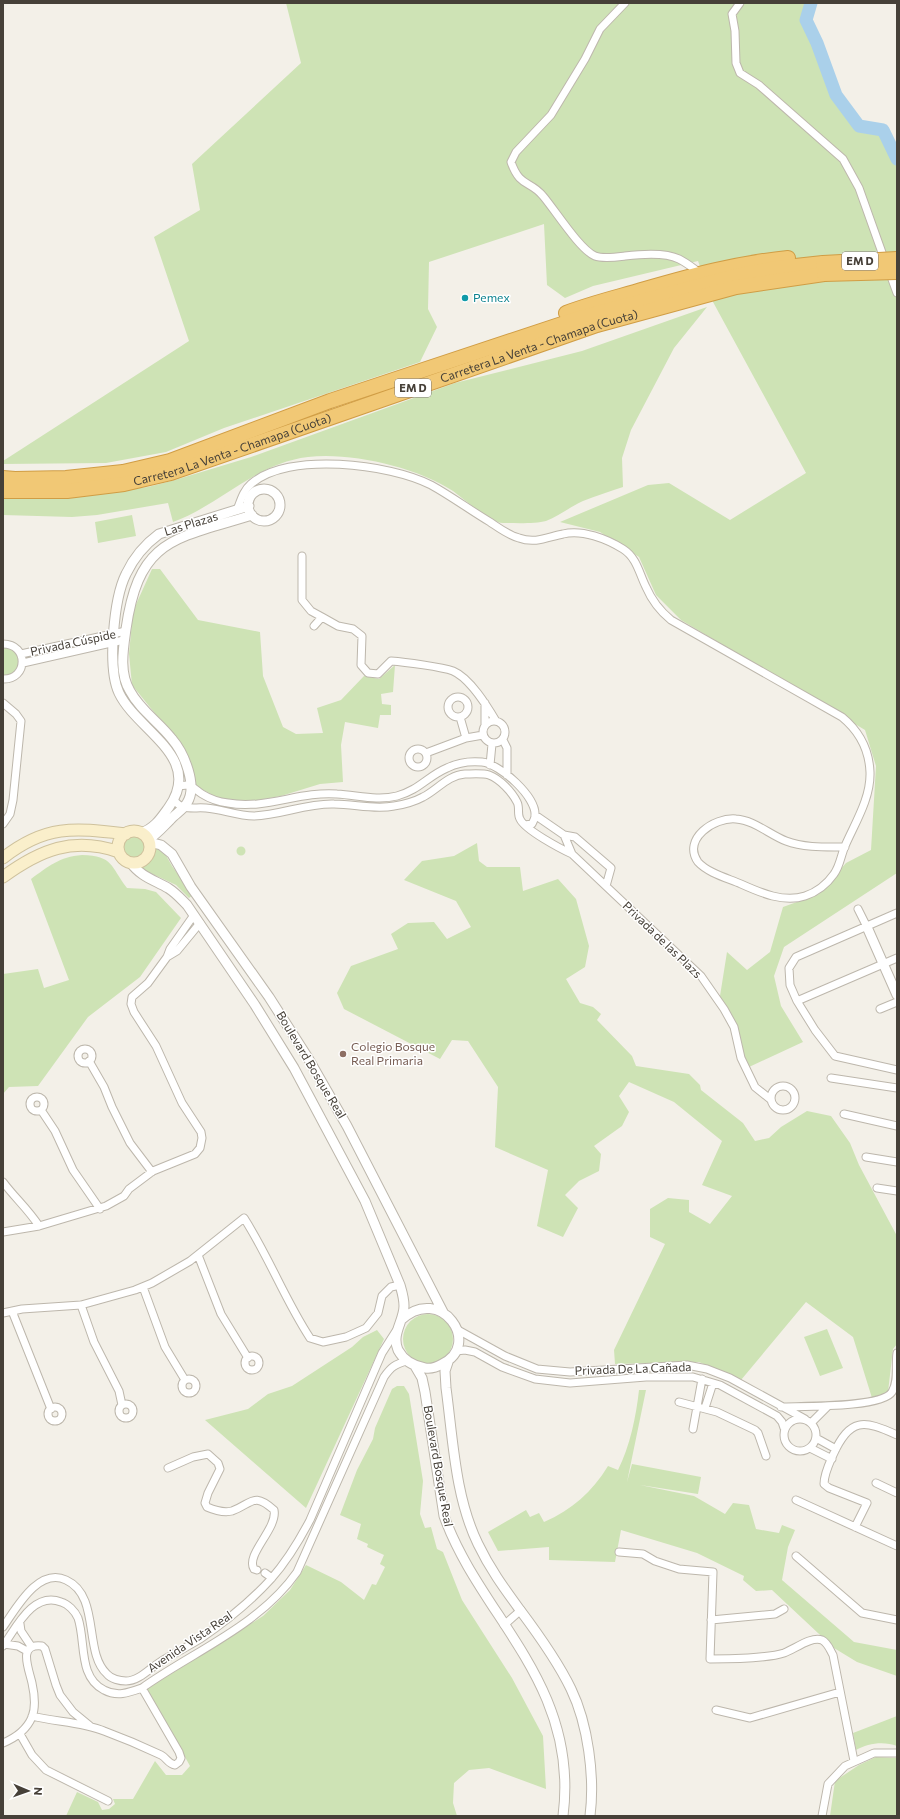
<svg xmlns="http://www.w3.org/2000/svg" width="900" height="1819" font-family="Commissioner,sans-serif">
  <rect width="100%" height="100%" fill="#f3f0e8"/>
  <path fill="#cee3b5" d="M286 3H811L806 20 817 43 836 95 859 126 883 130 897 159V873L784 947 774 976 781 1006 803 1042 749 1067 743 1052 737 1028 720 996 727 952 747 970 770 952 783 907 819 894 846 863 871 850 876 766 865 730 681 620 656 595 639 557 600 532 560 522 648 485 669 483 730 520 806 473 713 302 698 261 593 286 565 298 547 285 544 224 429 262 428 309 437 327 420 362 224 428 166 452 106 463 3 464V461L189 341 154 237 200 210 192 164 301 63Z
    M707 307 674 348 631 430 622 458 623 487C610 491 596 496 583 501 570 507 559 516 546 521 536 524 514 523 503 523 491 523 464 499 453 491 416 467 351 452 308 457 256 463 220 505 173 522L168 503 97 515 72 517 3 515V495L116 491 148 487 175 480 251 457 455 383 582 351Z
    M132 515 136 536 98 543 95 522Z
    M152 569H160L198 620 260 632 263 676 283 727 296 734 323 733 317 708 341 700 364 676 379 679 395 665 393 692 381 694 382 704 391 705V715H380L378 728 345 722 341 745 343 782 320 784 281 796 252 801 220 799 194 785 187 753 132 685 129 654 133 611Z
    M3 647H8L19 655V668L12 675 3 677Z
    M123 847a12 12 0 1 1 24 0a12 12 0 1 1-24 0Z
    M477 843 479 861 487 867H520L523 891 558 879 576 899 589 946 585 967 566 979 580 1003 593 1007 601 1014 597 1020 632 1056 636 1066 689 1074 700 1085 701 1090 743 1123 755 1141 769 1138 781 1127 807 1111 831 1116 850 1143 859 1165 897 1236V1344L893 1349 888 1392 872 1398 853 1337 806 1302 741 1380 699 1362 615 1364 614 1350 665 1244 650 1237V1209L668 1198 689 1200V1212L710 1224 732 1196 702 1185 722 1141 674 1102 629 1082 619 1096 629 1112 622 1126 594 1146 601 1154 599 1171 579 1181 565 1195 578 1208 563 1237 537 1226 548 1170 495 1147 498 1087 468 1041 452 1040 440 1059 344 1009 337 993 351 966 398 949 391 934 408 923 434 922 447 939 471 927 456 901 404 880 422 861 454 856Z
    M236.5 851a4.5 4.5 0 1 1 9 0a4.5 4.5 0 1 1-9 0Z
    M157 847 164 852 172 866 193 895 189 898 176 885 144 870 137 865 146 862Z
    M82 855C114 856 110 866 127 888L145 889 156 892 181 918 140 977 88 1017 38 1086 9 1087 3 1094V974L38 969 44 988 69 980 31 879C49 866 59 857 82 855Z
    M403 1339a25 25 0 1 1 50 0a25 25 0 1 1-50 0Z
    M827 1329 843 1368 820 1376 804 1337Z
    M377 1330 384 1339 306 1508 205 1420 248 1409 268 1394 292 1386 352 1347 363 1337Z
    M397 1386H404L409 1394 423 1481 420 1514 425 1528 431 1527 437 1549 443 1552 462 1600 512 1678 543 1736 546 1789 489 1768 469 1770 454 1783 453 1803 457 1816H66L77 1792 98 1802 102 1810 109 1809 115 1804 113 1799H133L155 1761 166 1775H182L190 1766 147 1689 263 1616 290 1590 306 1565 341 1582 364 1600 372 1584 376 1585 385 1567 380 1564 384 1555 367 1547 368 1544 357 1539 361 1524 340 1515 357 1470 373 1439 375 1428 392 1389Z
    M639 1390H646L627 1482 632 1464 701 1477 698 1494 640 1485 694 1496 725 1514 733 1503 749 1505 756 1529 779 1533 782 1525 795 1530 788 1547 782 1580 854 1642 897 1650V1676L857 1662 834 1648 772 1590 756 1591 743 1580 744 1576 697 1553 621 1530 615 1562 549 1560V1547L498 1551 488 1532 526 1510 530 1517 539 1513 544 1522C572 1510 592 1492 608 1466L618 1470C630 1446 636 1417 639 1390Z
    M897 1716V1746C884 1741 868 1743 856 1750L853 1733Z
    M876 1757 897 1758V1816H830L835 1781 859 1765Z"/>
  <g fill="none" stroke-linecap="round" stroke-linejoin="round">
    <path stroke="#aad0ea" stroke-width="13" d="M811 3 806 20 817 43 836 95 859 126 883 130 897 159"/>
    <defs>
      <path id="minor" d="M625 3 600 29 585 59 551 115 516 152 511 162C520 188 530 180 543 196 555 210 580 250 595 256 603 259 617 257 625 256 641 254 665 252 679 259 687 263 693 268 700 273
        M740 3 732 14 735 31 736 63 740 73 759 85 843 159 859 188 885 261
        M889 271 897 293
        M237 510C241 500 243 491 251 484 288 451 390 464 431 485 451 496 470 510 490 522 499 528 508 535 519 538 535 544 548 537 563 534 582 529 607 539 623 549 637 558 639 573 646 587 652 601 660 611 671 620L842 717C859 731 869 749 870 772 871 798 855 823 845 846 841 855 840 866 834 874 827 884 817 892 805 896 784 903 761 893 741 884 727 878 708 873 698 862 682 839 714 817 736 819 754 820 770 835 786 841 804 848 826 847 845 847
        M302 556V600L311 611 322 617
        M314 626 322 617 338 626 353 629 362 636 361 665 368 673 378 674 391 661C405 662 442 667 453 671 470 678 487 706 496 721
        M3 644C29 644 28 680 3 679
        M21 654 126 631
        M23 663 124 640
        M448 707a10 10 0 1 1 20 0a10 10 0 1 1-20 0Z
        M3 703 16 714 21 721 13 800 10 814 3 824
        M460 717 466 738
        M483 732a11 11 0 1 1 22 0a11 11 0 1 1-22 0Z
        M485 724V703
        M503 740 507 748V775
        M409 758a9 9 0 1 1 18 0a9 9 0 1 1-18 0Z
        M426 753 466 738 483 735
        M490 765 492 744
        M178 786 187 785C193 786 197 791 202 794 210 799 219 802 228 803 265 810 300 791 337 794 357 795 377 801 397 796 419 790 428 776 447 768 457 763 471 761 482 762 500 764 537 797 535 816 535 818 533 822 532 824L525 825
        M174 800C182 811 193 807 206 808 222 809 237 816 254 816 281 815 307 803 334 804 355 804 374 810 394 806 403 805 416 801 423 797 437 790 448 775 465 774 471 774 483 773 489 775 500 779 512 792 517 802 520 807 517 814 520 819 525 830 561 849 572 854L701 976 724 1009 734 1027 741 1058 755 1087 770 1099
        M535 815 564 835 572 854
        M564 835 575 837 611 868 606 886
        M858 909 867 927
        M897 913 796 957 789 968 790 985 797 1001 815 1030 835 1056 897 1070
        M167 957 177 951 200 923
        M797 1001 897 958
        M880 1009 897 1002
        M78 1056a7 7 0 1 1 14 0a7 7 0 1 1-14 0Z
        M89 1061 104 1087 112 1107 130 1143 152 1172
        M831 1078 897 1088
        M771 1098a12 12 0 1 1 24 0a12 12 0 1 1-24 0Z
        M30 1104a7 7 0 1 1 14 0a7 7 0 1 1-14 0Z
        M41 1110 55 1131 73 1170 100 1209
        M844 1114 897 1126
        M866 1157 897 1162
        M3 1182C15 1198 28 1209 39 1226
        M877 1188 897 1191
        M3 1232 39 1226 106 1206 124 1196 129 1189 153 1171 195 1154 200 1148 202 1138 201 1132 182 1103 156 1046 134 1012 131 1004 132 997 148 983 167 957 170 949 194 915
        M198 1255 221 1314 248 1358
        M143 1287 165 1347 185 1380
        M81 1305 94 1342 119 1391 122 1405
        M12 1311 51 1409
        M3 1313 22 1309 81 1305 135 1290 152 1283 190 1261 244 1218C269 1257 285 1300 310 1338L323 1342 346 1337 366 1328 378 1313 382 1296 391 1287 400 1285
        M458 1330 505 1356 537 1369 570 1372 687 1365 707 1369 730 1378 805 1419
        M456 1351 465 1350 475 1352 502 1367 535 1379 570 1383 646 1377H693L720 1385 777 1416 782 1422 784 1428
        M245 1363a7 7 0 1 1 14 0a7 7 0 1 1-14 0Z
        M182 1386a7 7 0 1 1 14 0a7 7 0 1 1-14 0Z
        M679 1402 717 1412 755 1430 758 1433 766 1456
        M119 1411a7 7 0 1 1 14 0a7 7 0 1 1-14 0Z
        M781 1407C801 1406 882 1408 892 1392 899 1381 895 1365 897 1353
        M48 1414a7 7 0 1 1 14 0a7 7 0 1 1-14 0Z
        M705 1408 713 1383
        M784 1435a16 16 0 1 1 32 0a16 16 0 1 1-32 0Z
        M811 1423 827 1407
        M693 1429 702 1379
        M816 1438 836 1449
        M810 1448 832 1459
        M168 1468 193 1457 208 1454 218 1463 220 1469 208 1493 205 1503 207 1507C214 1510 224 1513 232 1511 252 1504 253 1491 274 1510 278 1528 245 1555 254 1569L257 1570
        M876 1483 897 1493
        M796 1500 897 1546
        M855 1527 867 1503 829 1488 824 1484C824 1474 829 1464 833 1455 850 1417 864 1420 897 1435
        M619 1552 643 1554 655 1561 679 1569 713 1572 710 1659C728 1659 769 1658 784 1653 795 1649 811 1636 822 1640 828 1643 830 1650 833 1655L854 1761
        M796 1556 862 1613 897 1620
        M265 1573 272 1578
        M711 1620 775 1614 784 1609
        M20 1624 21 1631 31 1646
        M504 1625 521 1610
        M3 1627C16 1609 38 1567 66 1580 101 1596 83 1652 107 1674 111 1679 120 1681 126 1681 139 1681 150 1668 160 1662 173 1654 187 1647 200 1639 225 1622 251 1601 271 1579 287 1561 299 1541 310 1520L382 1353 396 1331
        M4 1644 18 1646 27 1651
        M3 1646C16 1628 33 1591 61 1602 68 1604 75 1611 78 1618 86 1642 78 1677 104 1690 117 1697 128 1693 142 1688 194 1651 259 1626 297 1572L384 1377C391 1367 395 1364 407 1361
        M716 1710 750 1718 840 1692
        M32 1716C56 1722 82 1722 104 1731 123 1738 142 1746 161 1755 167 1758 168 1764 175 1765L179 1762 181 1758 179 1752 142 1688
        M20 1734 32 1755 46 1770 108 1801
        M3 1743C15 1738 27 1729 32 1717 36 1707 34 1692 32 1683 29 1669 17 1643 42 1646L45 1649 56 1685 60 1695 73 1712 90 1726
        M822 1816 828 1784 845 1766 874 1753H897"/>
      <path id="tertiary" d="M248 505a16 16 0 1 1 32 0a16 16 0 1 1-32 0Z
        M141 833C155 828 161 818 169 807 204 757 137 731 119 693 107 668 114 598 126 574 134 557 144 545 159 534L249 506
        M148 840C157 834 162 828 170 820 175 814 183 810 187 803 198 786 184 753 172 739 159 722 140 710 130 691 119 673 123 650 126 629 139 538 174 539 252 515
        M149 842 161 845 172 854 191 887 269 997 308 1058 347 1126 443 1312
        M131 863C140 876 154 880 168 888 176 893 181 899 187 905L255 1005 294 1068 365 1201 400 1285C402 1292 404 1298 404 1306 404 1321 391 1334 398 1350 404 1361 413 1366 425 1368 431 1369 437 1367 442 1364 483 1345 441 1283 401 1320
        M867 927 897 995
        M448 1362 445 1371 446 1388C453 1439 455 1497 478 1544 490 1569 504 1588 520 1610 538 1634 558 1662 571 1689 588 1724 595 1777 590 1816
        M415 1366 422 1378 425 1392 444 1516C468 1583 520 1635 547 1700 562 1736 568 1777 563 1816"/>
      <path id="secondary" d="M118 847a16 16 0 1 1 32 0a16 16 0 1 1-32 0Z
        M3 858C46 824 75 828 126 834
        M3 877C40 850 73 836 119 852"/>
      <g id="motorway">
        <path d="M566 313C592 303 618 297 645 289 694 275 737 263 788 258"/>
        <path d="M3 478 15 479 66 478 123 472 170 461 330 401 583 317 735 276 777 268 823 263"/>
        <path id="s1" d="M3 491H67L124 484 171 473 597 325 736 287 824 274"/>
      </g>
    </defs>
    <use href="#minor" stroke="#bdb7ac" stroke-width="9"/>
    <use href="#tertiary" stroke="#bdb7ac" stroke-width="11"/>
    <use href="#secondary" stroke="#cec19c" stroke-width="13"/>
    <use href="#motorway" stroke="#d09d45" stroke-width="16"/>
    <use href="#minor" stroke="#fff" stroke-width="7"/>
    <use href="#tertiary" stroke="#fff" stroke-width="9"/>
    <use href="#secondary" stroke="#faefcb" stroke-width="11"/>
    <use href="#motorway" stroke="#f1c875" stroke-width="14"/>
    <defs>
      <path id="motorway-bridge" d="M823 263 897 259
        M824 274 897 272"/>
    </defs>
    <use href="#motorway-bridge" stroke="#d09d45" stroke-width="16" stroke-linecap="butt"/>
    <use href="#motorway-bridge" stroke="#f1c875" stroke-width="14"/>
  </g>
  <circle fill="#0f9aa8" stroke="#fff" stroke-width="1.5" cx="465" cy="298" r="4"/>
  <circle fill="#8d6e63" stroke="#fff" stroke-width="1.5" cx="343" cy="1054" r="4"/>
  <g text-anchor="middle" stroke-width="3" stroke-linejoin="round" paint-order="stroke">
    <g fill="#fff" stroke="#7e7974" stroke-width="1">
      <rect x="842" y="252" width="36" height="18" rx="3"/>
      <rect x="395" y="379" width="36" height="18" rx="3"/>
    </g>
    <g font-size="11" font-weight="bold" fill="#464038">
      <text x="860" y="265">EM D</text>
      <text x="413" y="392">EM D</text>
    </g>
    <g font-size="12" fill="#0d838f" stroke="#fff" text-anchor="start">
      <text x="473" y="302">Pemex</text>
    </g>
    <g font-size="12" fill="#464038" stroke="#fff">
      <text dy="4" stroke="none"><textPath href="#s1" startOffset="559">Carretera La Venta - Chamapa (Cuota)</textPath></text>
      <text dy="4" stroke="none"><textPath href="#s1" startOffset="235">Carretera La Venta - Chamapa (Cuota)</textPath></text>
      <text transform="translate(191 524) rotate(-17)" y="4">Las Plazas</text>
      <text transform="translate(73 643) rotate(-12)" y="4">Privada Cúspide</text>
      <text transform="translate(662 940) rotate(44)" y="4">Privada de las Plazs</text>
      <text transform="translate(311 1065) rotate(59)" y="4">Boulevard Bosque Real</text>
      <text transform="translate(633 1369) rotate(-2)" y="4">Privada De La Cañada</text>
      <text transform="translate(438 1466) rotate(80)" y="4">Boulevard Bosque Real</text>
      <text transform="translate(190 1642) rotate(-34)" y="4">Avenida Vista Real</text>
    </g>
    <g font-size="12" fill="#785e54" stroke="#fff" text-anchor="start">
      <text x="351" y="1051">Colegio Bosque<tspan x="351" dy="14">Real Primaria</tspan></text>
    </g>
  </g>
  <rect width="900" height="1819" fill="none" stroke="#464038" stroke-width="8"/>
  <g transform="translate(28 1791) rotate(92)" stroke="#ffffff" stroke-width="3" paint-order="stroke">
  <path d="M0-3L7 15L0 10L-7 15Z" fill="#464038"/>
  <text y="-6" font-size="11" font-weight="bold" text-anchor="middle" fill="#464038">N</text>
  </g>
</svg>
